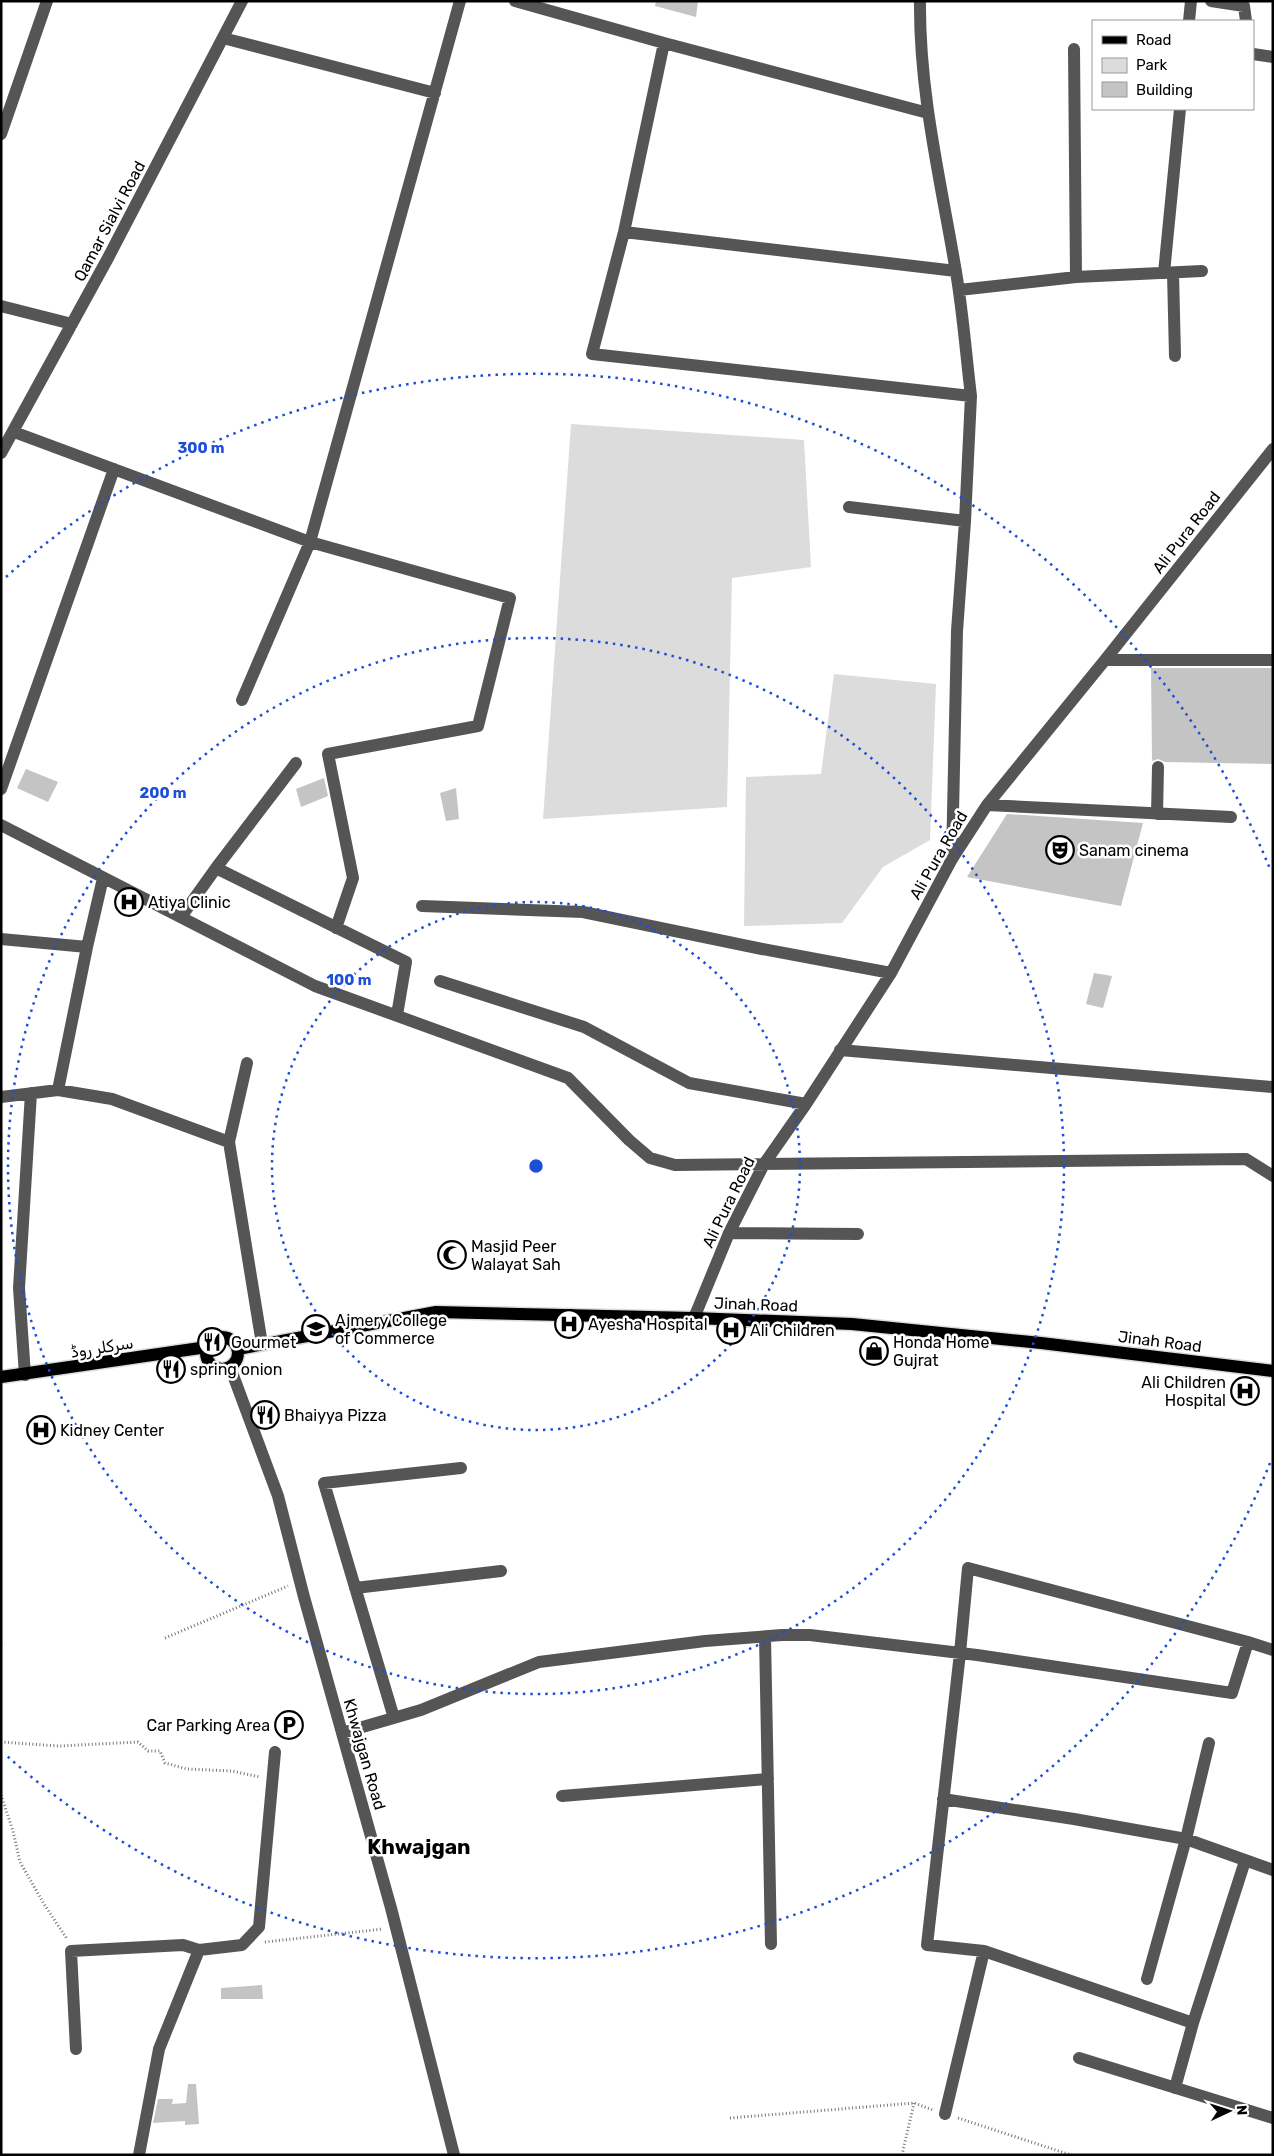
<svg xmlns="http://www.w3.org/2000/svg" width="1274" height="2156" font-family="Rubik,Vazirmatn,sans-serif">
  <rect width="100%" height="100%" fill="#fff"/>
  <path fill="#dcdcdc" d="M571 424 804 440 811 567 732 578 727 807 543 819Z
    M834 674 936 684 930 840 883 867 842 923 744 926 746 777 821 774Z"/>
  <path fill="#c4c4c4" d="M656 1H698L696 17 655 6Z
    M1151 668H1273V764L1165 762 1158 759 1152 761Z
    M26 769 58 782 48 802 17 788Z
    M324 778 328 796 301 807 296 789Z
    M456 788 459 819 446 821 440 793Z
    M1007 814 1143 823 1121 906 967 877Z
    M1094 973 1112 976 1103 1008 1086 1004Z
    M262 1985 263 1999H221V1988Z
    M188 2084H196L199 2124 185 2125V2121L153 2123 158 2099H173L172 2104 186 2103Z"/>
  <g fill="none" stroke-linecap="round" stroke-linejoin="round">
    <defs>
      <path id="major" d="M206 1353a16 16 0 1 1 32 0a16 16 0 1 1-32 0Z
        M238 1349 436 1312 694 1318 852 1324 1041 1343 1273 1371
        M1 1377 207 1347"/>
    </defs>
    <use href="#major" stroke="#dbdbdb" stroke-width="15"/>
    <path stroke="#777" stroke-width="3" stroke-dasharray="1 2.5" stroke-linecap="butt" d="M165 1638 288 1586
      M1 1644V1645
      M1 1742 59 1746 138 1742 148 1751H160L165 1763 187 1769 232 1771 260 1777
      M1 1795 13 1831 20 1862 44 1904 67 1939
      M265 1942 383 1929
      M730 2118 914 2103 933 2110
      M958 2118 1071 2155
      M902 2155 914 2103"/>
    <path stroke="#555" stroke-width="12" d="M515 1 664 43 928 113
      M920 1C919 93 941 182 956 272 963 313 966 355 971 396
      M1211 1 1244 6 1246 21
      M1189 21 1191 1
      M223 38 435 93
      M664 43 624 232 592 354 971 396 965 521 957 631 952 859
      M1074 49 1076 277
      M1253 54 1273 57
      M1 134 47 1
      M624 232 956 271
      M1164 273 1180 109
      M1173 273 1175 356
      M959 290 1076 277 1202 271
      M1 306 72 324
      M14 432 310 542 510 598 478 726 328 754 353 878 336 928
      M1 453 108 258 242 1
      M849 507 965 521
      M1105 660H1273
      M242 700 310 542 460 1
      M1 789 114 469
      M987 805 1231 817
      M1157 814 1158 767
      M1 825 315 986 568 1078 629 1140 650 1158 675 1165 1246 1159 1273 1176
      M216 868 296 763
      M422 906 583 912 762 949 891 973
      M181 917 216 868 406 962 397 1015
      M1 939 87 947
      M440 981 584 1027 689 1083 806 1104
      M840 1050 1273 1087
      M247 1063 229 1142 262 1344
      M58 1090 87 947 103 878
      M1 1097 58 1090 112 1099 229 1142
      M729 1233 858 1234
      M694 1318 729 1233 764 1164 806 1104 891 973 952 859 987 805 1105 660 1273 449
      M230 1367 278 1496 304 1597 391 1908 454 2155
      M25 1375 19 1288 31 1093
      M355 1588 501 1571
      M765 1637 771 1944
      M394 1718 324 1483 461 1468
      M342 1733 421 1710 539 1662 705 1641 782 1635H810L977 1655 1232 1693 1248 1642 1273 1650
      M562 1796 768 1779
      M943 1799 1074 1819 1186 1839 1273 1870
      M984 1951 1193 2023
      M1147 1979 1186 1839 1209 1743
      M76 2049 71 1951 183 1945 199 1950 242 1945 259 1927 275 1752
      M1079 2058 1273 2118
      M1175 2088 1193 2023 1245 1861
      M945 2114 984 1951 927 1945 960 1653 968 1568 1248 1642
      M139 2155 159 2049 199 1950"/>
    <use href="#major" stroke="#000" stroke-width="12"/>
  </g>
  <g fill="none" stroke="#1d4ed8" stroke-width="2.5" stroke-dasharray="2.5 5">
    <circle cx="536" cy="1166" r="264"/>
    <circle cx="536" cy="1166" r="528"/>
    <path d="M1270 1463A792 792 0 0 1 6 1755M6 577A792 792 0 0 1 1270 869"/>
  </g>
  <defs>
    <symbol id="theatre-ring" viewBox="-11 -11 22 22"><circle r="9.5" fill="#fff" stroke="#000" stroke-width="1.5"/><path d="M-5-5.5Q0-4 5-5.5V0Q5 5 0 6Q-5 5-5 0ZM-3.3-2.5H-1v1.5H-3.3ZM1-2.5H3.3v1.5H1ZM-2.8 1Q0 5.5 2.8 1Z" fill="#000"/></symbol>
    <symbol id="hospital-ring" viewBox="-11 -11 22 22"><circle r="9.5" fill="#fff" stroke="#000" stroke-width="1.5"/><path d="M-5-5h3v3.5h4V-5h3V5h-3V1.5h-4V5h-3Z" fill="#000"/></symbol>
    <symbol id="mosque-ring" viewBox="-11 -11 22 22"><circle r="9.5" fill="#fff" stroke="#000" stroke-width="1.5"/><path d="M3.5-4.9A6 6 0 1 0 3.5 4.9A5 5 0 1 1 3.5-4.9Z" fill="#000"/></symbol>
    <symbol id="university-ring" viewBox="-11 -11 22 22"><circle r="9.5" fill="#fff" stroke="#000" stroke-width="1.5"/><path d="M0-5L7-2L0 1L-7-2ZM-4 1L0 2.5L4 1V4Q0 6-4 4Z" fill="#000"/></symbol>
    <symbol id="restaurant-ring" viewBox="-11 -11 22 22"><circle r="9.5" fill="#fff" stroke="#000" stroke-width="1.5"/><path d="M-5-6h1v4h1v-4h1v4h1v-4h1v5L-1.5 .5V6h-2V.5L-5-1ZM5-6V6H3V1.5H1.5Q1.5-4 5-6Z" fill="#000"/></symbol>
    <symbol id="shop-ring" viewBox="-11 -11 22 22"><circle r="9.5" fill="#fff" stroke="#000" stroke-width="1.5"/><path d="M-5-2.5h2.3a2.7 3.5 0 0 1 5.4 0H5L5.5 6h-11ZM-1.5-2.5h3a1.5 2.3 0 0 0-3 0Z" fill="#000"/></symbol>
    <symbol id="parking-ring" viewBox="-11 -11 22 22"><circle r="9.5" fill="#fff" stroke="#000" stroke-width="1.5"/><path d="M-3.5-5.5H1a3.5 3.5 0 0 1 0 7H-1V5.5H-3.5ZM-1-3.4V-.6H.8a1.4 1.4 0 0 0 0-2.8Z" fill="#000"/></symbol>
  </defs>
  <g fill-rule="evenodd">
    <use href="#theatre-ring" x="1044" y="834" width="32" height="32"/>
    <use href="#hospital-ring" x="113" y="886" width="32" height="32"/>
    <use href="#mosque-ring" x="436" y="1239" width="32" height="32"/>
    <use href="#hospital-ring" x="553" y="1308" width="32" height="32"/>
    <use href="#university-ring" x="300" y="1313" width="32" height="32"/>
    <use href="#hospital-ring" x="715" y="1314" width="32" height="32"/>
    <use href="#restaurant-ring" x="196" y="1326" width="32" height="32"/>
    <use href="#shop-ring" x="858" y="1335" width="32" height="32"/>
    <use href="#restaurant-ring" x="155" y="1353" width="32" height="32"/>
    <use href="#hospital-ring" x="1229" y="1375" width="32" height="32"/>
    <use href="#restaurant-ring" x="249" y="1399" width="32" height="32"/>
    <use href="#hospital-ring" x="25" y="1414" width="32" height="32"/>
    <use href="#parking-ring" x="273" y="1709" width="32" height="32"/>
  </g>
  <g text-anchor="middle" stroke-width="5" stroke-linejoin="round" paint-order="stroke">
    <g font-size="16" fill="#000" stroke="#fff">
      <text transform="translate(109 221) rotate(-62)" y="6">Qamar Sialvi Road</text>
      <text transform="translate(1186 532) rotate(-52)" y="6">Ali Pura Road</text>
      <text transform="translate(938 855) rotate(-60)" y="6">Ali Pura Road</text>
      <text transform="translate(728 1202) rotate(-64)" y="6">Ali Pura Road</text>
      <text transform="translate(756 1304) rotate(2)" y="6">Jinah Road</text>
      <text transform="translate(1160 1341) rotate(7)" y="6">Jinah Road</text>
      <text transform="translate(102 1347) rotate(-9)" y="6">سرکلر روڈ</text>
      <text transform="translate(365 1754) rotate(74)" y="6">Khwajgan Road</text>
    </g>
    <g font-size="16" fill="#000" stroke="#fff" text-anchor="start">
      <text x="1079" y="856">Sanam cinema</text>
      <text x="148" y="908">Atiya Clinic</text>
      <text x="471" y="1252">Masjid Peer<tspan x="471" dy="18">Walayat Sah</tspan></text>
      <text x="335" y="1326">Ajmery College<tspan x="335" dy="18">of Commerce</tspan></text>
      <text x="588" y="1330">Ayesha Hospital</text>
      <text x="750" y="1336">Ali Children</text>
      <text x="231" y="1348">Gourmet</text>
      <text x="893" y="1348">Honda Home<tspan x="893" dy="18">Gujrat</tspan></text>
      <text x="190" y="1375">spring onion</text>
      <text x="1226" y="1388" text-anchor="end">Ali Children<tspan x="1226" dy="18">Hospital</tspan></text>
      <text x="284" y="1421">Bhaiyya Pizza</text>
      <text x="60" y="1436">Kidney Center</text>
      <text x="270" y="1731" text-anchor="end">Car Parking Area</text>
    </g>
    <g font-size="21" font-weight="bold" fill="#000" stroke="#fff">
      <text x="419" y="1854">Khwajgan</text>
    </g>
  </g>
  <circle cx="536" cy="1166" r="8" fill="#1d4ed8" stroke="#fff" stroke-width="2.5"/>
  <g font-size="15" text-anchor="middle" font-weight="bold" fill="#1d4ed8" stroke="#fff" stroke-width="5" stroke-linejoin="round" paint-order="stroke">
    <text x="201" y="453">300 m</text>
    <text x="163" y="798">200 m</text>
    <text x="349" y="985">100 m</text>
  </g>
  <rect width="1274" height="2156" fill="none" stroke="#000000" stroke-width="5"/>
  <rect x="1092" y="20" width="162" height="90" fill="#ffffff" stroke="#999999"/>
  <rect x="1102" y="36" width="25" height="8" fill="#000000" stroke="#999999"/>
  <text x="1136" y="45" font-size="15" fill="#000000">Road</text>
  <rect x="1102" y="58" width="25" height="15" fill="#dcdcdc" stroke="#999999"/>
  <text x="1136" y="70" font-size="15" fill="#000000">Park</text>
  <rect x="1102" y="82" width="25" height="15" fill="#c4c4c4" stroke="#999999"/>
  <text x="1136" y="95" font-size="15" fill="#000000">Building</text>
  <g transform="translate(1229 2111) rotate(86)" stroke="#ffffff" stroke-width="4" paint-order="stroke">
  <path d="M0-4L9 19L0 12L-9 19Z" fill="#000000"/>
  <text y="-8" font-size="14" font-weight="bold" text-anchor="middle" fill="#000000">N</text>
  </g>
</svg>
